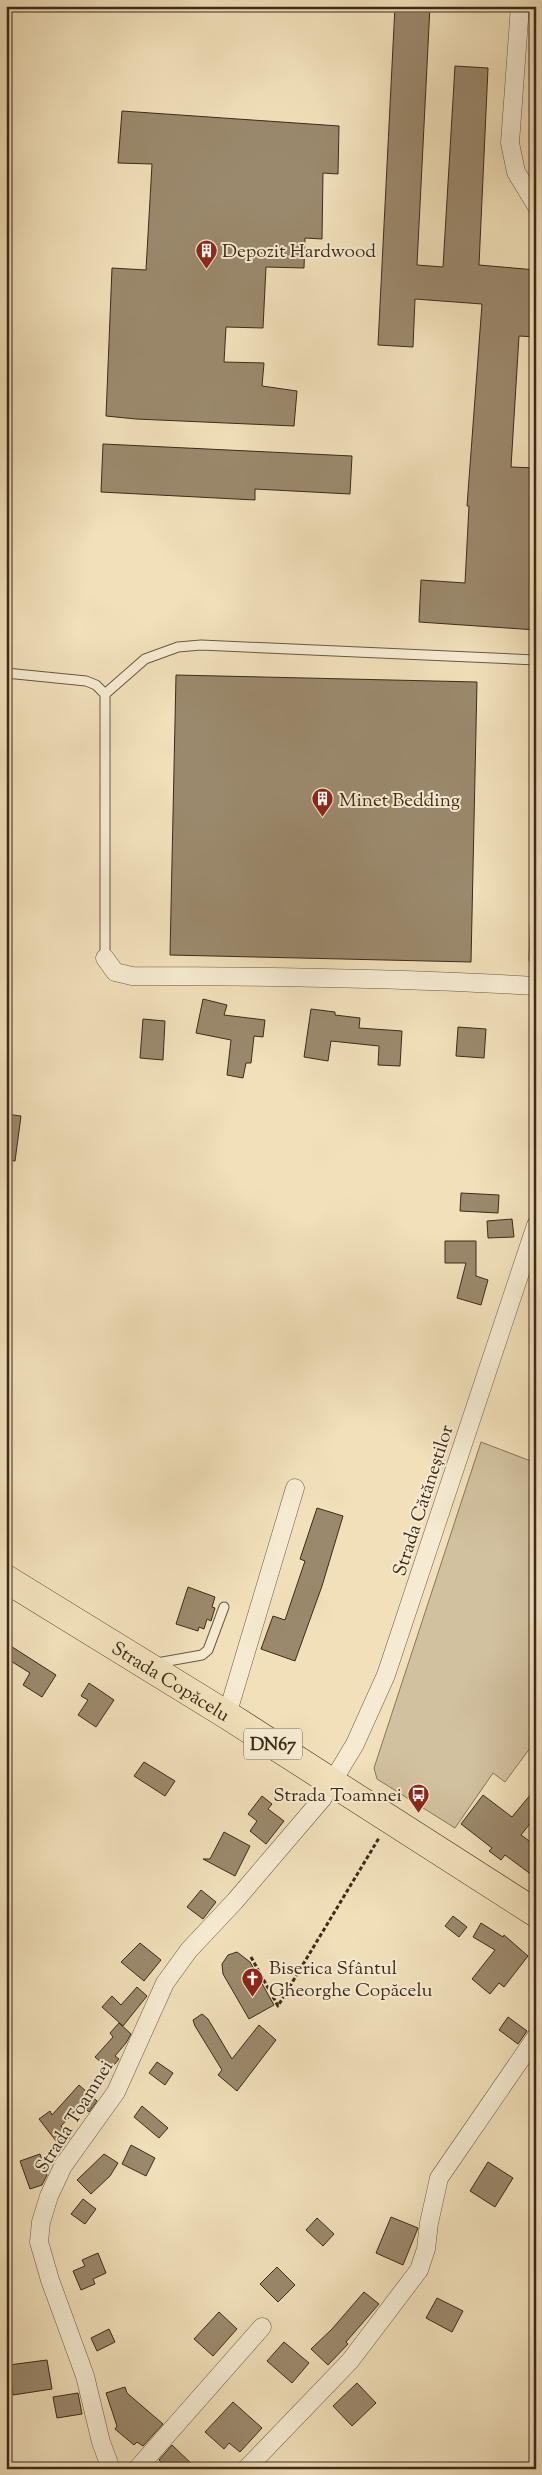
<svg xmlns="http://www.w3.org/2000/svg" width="542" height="2475" font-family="'Sorts Mill Goudy',serif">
  <rect width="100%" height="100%" fill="#f1e0ba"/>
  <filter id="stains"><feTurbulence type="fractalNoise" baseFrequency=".004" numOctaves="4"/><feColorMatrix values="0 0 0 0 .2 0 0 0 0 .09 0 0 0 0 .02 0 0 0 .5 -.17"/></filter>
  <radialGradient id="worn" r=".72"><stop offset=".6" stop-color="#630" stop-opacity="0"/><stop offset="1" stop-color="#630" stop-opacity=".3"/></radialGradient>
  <path fill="#d2c19f" stroke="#88765c" d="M481 1442 536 1463V1740L505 1782 493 1773 455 1828 377 1779 374 1768Z"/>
  <path fill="#9b896d" stroke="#3d2a1a" d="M395 6H430L417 265 443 267 455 66 488 68 479 265 536 270V337L519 336 511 467 536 468V511L531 587 536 588V630L419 622 421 580 465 583 469 506H467L482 304 415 299 413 347 378 345Z
    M122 111 339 126 338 174 323 173 322 239 305 238 304 268 266 267 263 328 226 327 224 362 264 363 262 386 297 391 294 426 136 419 106 416 112 268 146 270 152 164 118 163Z
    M103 444 352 456 350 494 255 489V500L101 492Z
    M176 675 477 682 471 962 170 955Z
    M203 999 227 1005 224 1015 265 1020 263 1037 254 1036 251 1063H246L243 1078 227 1075 231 1040 196 1033Z
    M311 1009 335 1012V1015L360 1018 359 1028 402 1031 400 1066 378 1065 379 1046 331 1041 328 1061 304 1057Z
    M143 1019 165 1021 163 1060 140 1058Z
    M458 1027 486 1029 484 1058 456 1056Z
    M6 1114 21 1116 15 1161 6 1160Z
    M461 1193 499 1195 498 1213 460 1211Z
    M512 1219 514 1237 488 1238 487 1221Z
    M445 1241H476V1276L488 1280 481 1305 457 1298 466 1263H445Z
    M317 1508 343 1516 322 1586 295 1661 261 1649 273 1616 285 1620 305 1561 300 1559Z
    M188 1587 215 1597 212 1607 215 1608 211 1621 207 1619 204 1629 199 1627 198 1631 176 1624Z
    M6 1643 56 1675 42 1697 23 1685 30 1673 6 1658Z
    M89 1683 114 1700 96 1727 78 1715 88 1700 81 1696Z
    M144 1762 175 1781 165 1796 134 1776Z
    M536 1788V1816L521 1835 536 1846V1878L505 1855 501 1860 489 1851 492 1848 461 1824 483 1795 512 1817Z
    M262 1796 272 1804 268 1809 284 1821 266 1844 250 1831 257 1821 248 1814Z
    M224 1832 250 1846 235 1876 203 1859H210Z
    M201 1890 216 1902 203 1919 187 1907Z
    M453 1916 467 1927 459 1937 445 1926Z
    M481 1923 503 1937 504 1935 528 1956 504 1987 499 1983 490 1994 472 1979 495 1950 473 1937Z
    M140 1943 161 1960 144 1981 121 1962Z
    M237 1952 250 1962 274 2005 249 2019 223 1974 222 1964 228 1955Z
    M137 1987 147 1996 123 2026 102 2007 112 1996 121 2005Z
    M202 2014 208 2019 232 2059 259 2025 276 2040 237 2091 218 2075 222 2070 195 2026 193 2020Z
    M508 2017 527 2031 518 2044 499 2030Z
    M119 2023 131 2034 126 2043 115 2056 119 2059 110 2070 95 2057 113 2037 110 2033Z
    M157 2062 173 2073 165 2085 149 2073Z
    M79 2085 97 2101 89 2112 81 2105 61 2126 70 2138 60 2146 39 2119 50 2111 52 2115Z
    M142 2106 168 2128 159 2138 134 2117Z
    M131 2145 155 2158 146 2176 122 2164Z
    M40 2154 47 2175 42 2185 30 2189 20 2161Z
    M104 2154 118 2163 110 2176 91 2194 77 2180Z
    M488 2162 513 2178 495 2207 470 2191Z
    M83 2199 96 2209 85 2224 71 2214Z
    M391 2217 418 2228 403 2265 376 2253Z
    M317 2218 334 2234 323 2246 306 2230Z
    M98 2253 106 2273 93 2279 95 2284 81 2290 73 2271 85 2266 82 2260Z
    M277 2267 295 2285 278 2302 260 2284Z
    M364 2292 379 2304 346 2342 348 2344 328 2365 311 2349 332 2329Z
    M437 2298 463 2311 452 2332 426 2318Z
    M219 2312 237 2329 213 2356 194 2339Z
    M109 2329 115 2342 97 2351 91 2338Z
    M284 2342 309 2363 292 2383 267 2361Z
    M47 2360 52 2389 13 2395 9 2365Z
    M357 2383 376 2403 352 2426 333 2406Z
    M125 2387 127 2393 163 2424 143 2446 137 2442 134 2445 115 2429 117 2426 106 2393Z
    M78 2393 82 2414 57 2418 53 2397Z
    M233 2402 262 2428 240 2452 229 2443 224 2449 205 2432Z
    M172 2445 197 2469H168L159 2460Z"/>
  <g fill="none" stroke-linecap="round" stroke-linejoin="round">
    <defs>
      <path id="service" d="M6 673 86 681 96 685 105 694V958
        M105 694 145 659 178 647 201 645 536 660
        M534 959 536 910
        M157 1663 202 1655 208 1650 224 1607"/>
      <path id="minor" d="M520 6 510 143 516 172 536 205
        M105 958 115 972 132 976C267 976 401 978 536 986
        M227 1715 295 1488
        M111 2469 101 2442 85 2376 50 2280 39 2242 41 2222 49 2196 63 2166 116 2092 165 1983 189 1950 235 1901 322 1799 355 1744 386 1675 536 1225
        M137 2469 262 2327
        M246 2469 350 2361 419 2270 426 2249 429 2223 439 2178 536 2037"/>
      <g id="primary">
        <path id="s1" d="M6 1579 227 1715 536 1913"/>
      </g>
    </defs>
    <use href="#service" stroke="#6a5842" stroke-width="11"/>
    <use href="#minor" stroke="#6a5842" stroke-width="19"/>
    <use href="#primary" stroke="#3d2a1a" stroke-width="29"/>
    <path stroke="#3d2a1a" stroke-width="3" stroke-dasharray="4 2.5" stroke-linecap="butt" d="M251 1957 278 2006 379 1838"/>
    <use href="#service" stroke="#f6ebd2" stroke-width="9"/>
    <use href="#minor" stroke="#f6ebd2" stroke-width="18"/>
    <use href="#primary" stroke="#f1e0ba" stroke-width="28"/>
  </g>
  <defs>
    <symbol id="building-pin" viewBox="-11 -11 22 30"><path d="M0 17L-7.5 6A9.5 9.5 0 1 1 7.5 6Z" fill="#8f2418" stroke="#f6ebd2"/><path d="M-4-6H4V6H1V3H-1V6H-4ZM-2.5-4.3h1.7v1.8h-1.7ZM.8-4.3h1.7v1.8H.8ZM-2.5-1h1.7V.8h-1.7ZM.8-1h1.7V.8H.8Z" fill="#fff"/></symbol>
    <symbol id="bus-pin" viewBox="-11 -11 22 30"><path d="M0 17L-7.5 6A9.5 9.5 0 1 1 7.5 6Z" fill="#8f2418" stroke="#f6ebd2"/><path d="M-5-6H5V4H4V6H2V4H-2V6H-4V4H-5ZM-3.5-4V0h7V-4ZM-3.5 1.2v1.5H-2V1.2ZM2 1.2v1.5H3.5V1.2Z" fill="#fff"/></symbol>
    <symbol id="church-pin" viewBox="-11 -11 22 30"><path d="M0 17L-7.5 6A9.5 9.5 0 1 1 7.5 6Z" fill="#8f2418" stroke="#f6ebd2"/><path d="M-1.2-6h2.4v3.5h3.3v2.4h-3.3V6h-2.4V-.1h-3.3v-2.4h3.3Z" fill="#fff"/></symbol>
  </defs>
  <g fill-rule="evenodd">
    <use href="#building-pin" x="194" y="238" width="25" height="34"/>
    <use href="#building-pin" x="310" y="786" width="25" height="34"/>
    <use href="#bus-pin" x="406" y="1782" width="25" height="34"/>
    <use href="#church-pin" x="240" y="1966" width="25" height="34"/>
  </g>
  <g text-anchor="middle" stroke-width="4" stroke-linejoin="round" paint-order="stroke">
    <rect fill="#f6ebd2" stroke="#746451" stroke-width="1" x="244" y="1728.5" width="58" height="31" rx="4"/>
    <g font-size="18" font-weight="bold" fill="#3d2a1a">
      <text x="273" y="1750">DN67</text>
    </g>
    <g font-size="19" fill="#3d2a1a" stroke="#f6ebd2" text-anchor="start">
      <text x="222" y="257">Depozit Hardwood</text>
      <text x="339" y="806">Minet Bedding</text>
      <text x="402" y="1801" text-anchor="end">Strada Toamnei</text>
      <text x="269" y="1974">Biserica Sfântul<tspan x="269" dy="22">Gheorghe Copăcelu</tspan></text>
    </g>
    <g font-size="19" fill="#3d2a1a" stroke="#f6ebd2">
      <text transform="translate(422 1500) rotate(-72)" y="7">Strada Cătăneștilor</text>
      <text dy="7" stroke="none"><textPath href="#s1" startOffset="194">Strada Copăcelu</textPath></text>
      <text transform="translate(73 2116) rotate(-58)" y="7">Strada Toamnei</text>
    </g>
  </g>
  <rect width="542" height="2475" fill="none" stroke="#f1e0ba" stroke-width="25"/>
  <rect x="8" y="8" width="527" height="2460" fill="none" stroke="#3d2a1a" stroke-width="2.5"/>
  <rect x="12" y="12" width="517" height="2450" fill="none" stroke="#3d2a1a"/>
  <rect width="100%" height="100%" filter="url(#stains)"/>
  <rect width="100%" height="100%" fill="url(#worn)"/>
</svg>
